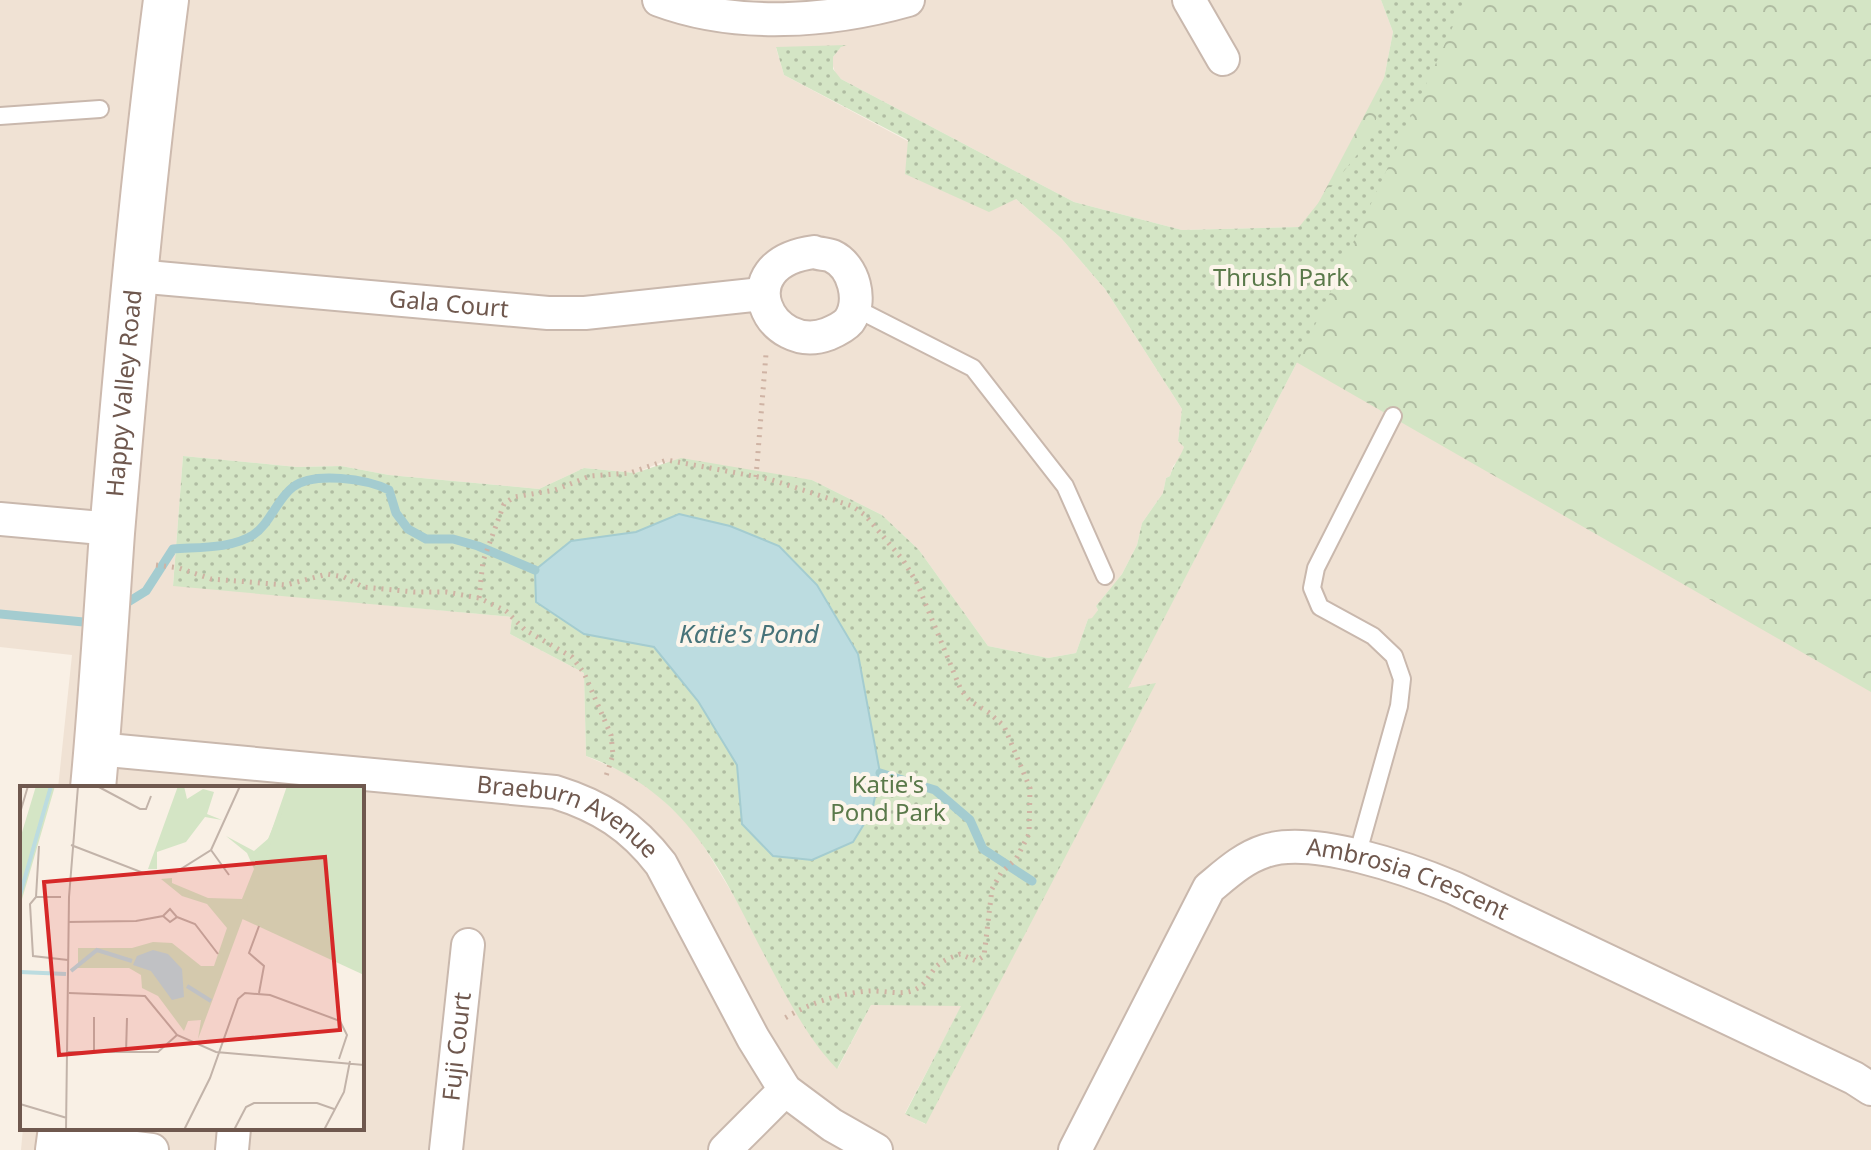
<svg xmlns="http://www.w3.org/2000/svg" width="1871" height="1150" font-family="'Noto Sans',sans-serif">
  <defs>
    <pattern id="forest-crowns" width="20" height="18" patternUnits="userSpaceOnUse" patternTransform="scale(2)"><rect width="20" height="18" fill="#d4e5c5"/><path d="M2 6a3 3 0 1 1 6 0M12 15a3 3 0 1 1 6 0" fill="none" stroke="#b0bca2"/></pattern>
    <pattern id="park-dots" width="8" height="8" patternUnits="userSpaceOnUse" patternTransform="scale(2)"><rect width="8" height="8" fill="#d4e5c5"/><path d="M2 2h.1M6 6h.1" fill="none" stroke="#b0bca2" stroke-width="1.8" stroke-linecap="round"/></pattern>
  </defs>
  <rect width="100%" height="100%" fill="#f9f0e5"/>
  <path fill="#f0e2d4" d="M0 0H1381L1393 32 1373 135 1300 227 1182 230 1074 202 841 79 836 75 832 63 833 57 841 47 776 48 784 75 1016 199 1061 238 1105 289 1182 409 1178 441 1184 447 1181 457 1173 466 1170 476 1166 478 1163 493 1142 523 1137 545 1122 574 1096 606 1098 610 1092 619H1088L1076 653 1048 658 988 646 919 550 882 515 812 480 662 462 635 473 584 468 539 489 389 475 341 466 297 467 183 456 173 585 512 617 510 634 584 673 586 756 630 775 650 788 685 821 700 840 838 1068 871 1005H962L905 1113 925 1124 1155 684 1127 689 1304 349 1871 682V1150H21L23 1128H362V788H58L72 655 0 647Z"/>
  <path fill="url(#forest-crowns)" d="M1425 0H1871V692L1249 335Z"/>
  <path fill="url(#park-dots)" d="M1381 0H1465L1304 349 1128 688 1156 683 926 1124 905 1114 961 1006 871 1005 837 1069C812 1043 796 1014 779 983 726 885 699 797 586 756L584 673 510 634 512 617 173 586 183 456 297 467 341 466 389 475 539 489 584 468 635 473 681 458 812 480 882 515 919 550 988 646 1048 658 1076 653 1088 619 1092 618 1098 610 1096 606 1122 574 1137 545 1142 523 1163 493 1166 478 1170 476C1173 465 1180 458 1184 447L1178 441 1182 409 1105 289 1061 238 1016 199 989 212 905 174 908 140 784 75 776 47 847 45 841 47 833 57V69L841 79 1074 202 1182 230 1299 227 1373 135 1393 32Z"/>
  <path fill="#bcdce0" stroke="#a4ccd0" stroke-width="2" d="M679 514 730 526 779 546 817 585 858 654 880 773 872 811 853 842 812 860 773 856 742 824 737 765 698 701 654 647 584 634 536 602 535 570 571 541 636 532Z"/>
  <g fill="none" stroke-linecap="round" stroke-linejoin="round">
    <path stroke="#a4ccd0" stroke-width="9" d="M120 607 146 591 173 549C198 547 231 549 253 535 270 524 277 499 293 487 314 471 367 479 389 490L396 513 408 529 426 539H453L478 546 535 570
      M0 614 94 623
      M880 773 935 790 970 820 983 849 1032 881"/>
    <defs>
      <path id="lane" d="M0 116 100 109
        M855 308 973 368 1065 486 1105 576
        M1357 856 1399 706 1402 679 1394 656 1373 636 1320 607 1312 588 1316 568 1393 416"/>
      <g id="street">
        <path d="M659 0C737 29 830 22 908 0"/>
        <path d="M1189 0 1223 59"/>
        <path d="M814 252C819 254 827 254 832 256 854 266 863 301 849 321 844 327 835 331 828 334 770 356 725 264 814 252Z"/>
        <path id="s1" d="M136 276 548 313H585L762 294"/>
        <path d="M0 519 113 529"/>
        <path id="s2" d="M97 749 555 792C600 806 632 826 661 864L753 1038 785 1090 832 1125 876 1150"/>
        <path d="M60 1139 152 1150"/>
        <path d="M232 1150 234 1128"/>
        <path id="s3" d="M446 1150 468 945"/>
        <path d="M725 1150 785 1090"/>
        <path id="s4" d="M1075 1150 1209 888C1226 874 1243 858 1265 851 1312 835 1409 869 1454 888L1854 1078 1871 1089"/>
      </g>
      <g id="secondary">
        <path id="s5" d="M93 788C101 703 106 618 112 533 127 355 143 177 166 0"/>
        <path d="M58 1150 61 1128"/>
      </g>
    </defs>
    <use href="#lane" stroke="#c9b8ad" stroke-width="20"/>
    <use href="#street" stroke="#c9b8ad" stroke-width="36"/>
    <use href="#secondary" stroke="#cdbaae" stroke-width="48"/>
    <path stroke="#cfb3a4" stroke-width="5" stroke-dasharray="2 6" stroke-linecap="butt" d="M756 477 766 354
      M156 565 179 568 211 579 286 585 327 574 344 577 363 587 414 592H446L479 598 506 611 525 630 572 657 584 673 611 735 613 755 606 776
      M479 598 483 561 504 504 514 497 555 490 590 476 630 473 667 460 769 479 852 506 865 515 903 560 917 583 961 690 970 701 988 712 1004 726 1030 788 1029 834 1016 859 1001 873 992 889 984 956 976 961 960 954C953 957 945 959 938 965 931 971 927 983 918 988 904 997 885 990 869 991 840 993 806 1004 782 1020"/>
    <use href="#lane" stroke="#fff" stroke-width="16"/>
    <use href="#street" stroke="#fff" stroke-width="32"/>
    <use href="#secondary" stroke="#fff" stroke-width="44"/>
  </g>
  <g text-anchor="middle" stroke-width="8" stroke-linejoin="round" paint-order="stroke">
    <g font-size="24" fill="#5a794a" stroke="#fcf5eb">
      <text x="1281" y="286">Thrush Park</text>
      <text x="888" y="793">Katie's<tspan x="888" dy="28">Pond Park</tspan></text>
    </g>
    <g font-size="24" fill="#6f584e" stroke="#fcf5eb">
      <text dy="8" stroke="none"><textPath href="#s1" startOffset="314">Gala Court</textPath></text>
      <text dy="8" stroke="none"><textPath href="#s5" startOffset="396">Happy Valley Road</textPath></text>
      <text dy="8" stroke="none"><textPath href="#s2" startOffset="480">Braeburn Avenue</textPath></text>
      <text dy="8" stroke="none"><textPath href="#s4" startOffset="510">Ambrosia Crescent</textPath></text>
      <text dy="8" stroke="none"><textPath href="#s3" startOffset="104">Fuji Court</textPath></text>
    </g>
    <g font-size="26" font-style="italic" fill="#477379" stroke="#fcf5eb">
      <text x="749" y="643">Katie's Pond</text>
    </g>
  </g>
  <g transform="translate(20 786)">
    <rect width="344" height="344" fill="#f9f0e5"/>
    <path d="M270 0H344V189L216 130Z" fill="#d4e5c5"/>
    <path d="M16 0H35L0 120V53ZM158 0H164L167 13 183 3 194 6 187 28 202 34 185 31 166 56 137 66V83H128ZM267 0H272L178 253 181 234 168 235 164 245 138 210 122 202 121 189 109 182H58V162H112L133 156 152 157 181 180H194L207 142 187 118 162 110 141 93 152 92V97L188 112 222 113 234 83 227 67 206 50 234 65 249 52Z" fill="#d4e5c5"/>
    <path d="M133 164 148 168 162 183 164 211 152 214 131 185 113 179 117 170Z" fill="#bcdce0"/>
    <path fill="none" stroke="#bcdce0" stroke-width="4" d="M0 109 31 0M51 185 77 164 112 175M0 186 46 188M167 200 191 215"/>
    <path fill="none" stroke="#c2b3a9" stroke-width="2" d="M77 0 120 23H126L131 10M0 27 8 0M51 59 126 88 156 86 191 64 220 0M19 60 16 111H41M191 64 209 89M16 111 10 118 13 170 48 174M157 131 175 138 198 168M48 136 116 135 143 130 150 123 157 131 150 136 143 130M239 140 229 167 244 180 239 207M49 207 125 210 157 249 196 266 344 279M48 266H138L157 249M74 267V231M106 267 107 232M0 318 47 332M46 344 49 111 58 0M164 344 190 292 218 213 225 207 250 209 320 235 327 249 319 273M214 344 226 321 234 317H297L314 323M304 344 324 306 330 275"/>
    <path fill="#d62828" fill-opacity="0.15" stroke="#d62828" stroke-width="4" d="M305 71 320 244 39 269 24 96Z"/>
    <rect width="344" height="344" fill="none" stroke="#6f584e" stroke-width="4"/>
  </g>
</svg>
